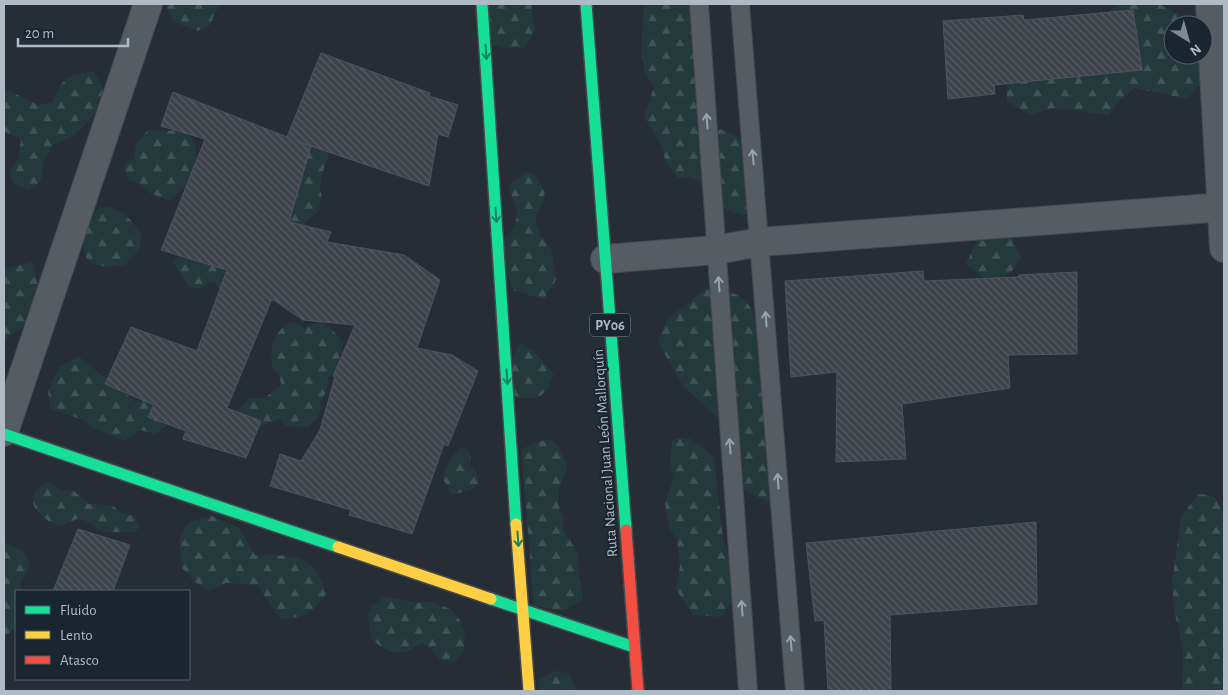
<svg xmlns="http://www.w3.org/2000/svg" width="1228" height="695" font-family="'Alegreya Sans',sans-serif">
  <defs>
    <pattern id="forest-firs" width="22" height="20" patternUnits="userSpaceOnUse" patternTransform="scale(1.25)"><rect width="22" height="20" fill="#23393a"/><path d="M5 1l3.5 6h-7zM16 11l3.5 6h-7z" fill="#405455"/></pattern>
    <pattern id="building-back-hatch" width="6" height="6" patternUnits="userSpaceOnUse" patternTransform="scale(1.25)"><rect width="6" height="6" fill="#3d4349"/><path d="M-1 5l2 2M0 0l6 6M5-1l2 2" fill="none" stroke="#565c62"/></pattern>
  </defs>
  <rect width="100%" height="100%" fill="#262d34"/>
  <path fill="url(#forest-firs)" d="M164 4H220L209 26 198 31 174 22Z
    M483 4H531L535 30 525 48H503L490 45Z
    M644 4H689L707 124 735 135 760 157 765 183 762 201 744 216 726 209 712 190 694 178H678L665 161 662 146 644 117 654 87 645 74 641 51Z
    M1117 4H1159L1193 23 1194 25H1173V55H1203L1206 77 1187 99 1135 88 1120 100 1109 115 1052 108 1030 115 1007 101V72L1112 19 1109 12Z
    M94 72 103 87 99 108 83 127 72 137 53 145 43 163 41 181 29 191 14 184 9 172 18 159 21 140 4 131V88L38 105 53 102C61 78 68 74 94 72Z
    M148 130 180 131 189 134 195 144 196 174 192 181 169 201 150 193 141 184 128 180 124 165 134 159 136 144Z
    M324 143 329 157 323 171 320 188 322 198 317 213 309 218 297 234 282 290 270 302 221 291 214 281 198 289 189 287 173 262 181 256 198 251 302 146Z
    M528 171 536 176 545 191 542 205 535 218 540 235 551 248 556 280 544 299 528 295 513 290 498 246C507 236 518 226 517 211 516 204 510 194 509 184Z
    M100 207H108L124 213 134 224 142 237 139 250 125 265 107 267 92 264 85 256 83 240 89 218Z
    M1011 238 1021 256 1014 269 1002 280 984 279 966 264 977 241Z
    M33 262 41 303 20 329 4 340V275L7 268Z
    M719 288C743 296 750 300 758 326L780 500 769 502 738 487 723 423 683 386 658 342 667 319 706 289Z
    M320 322 333 331 344 342 336 368 328 378 329 383 322 401 319 416 308 427 286 426 281 419C271 421 264 426 255 429L241 422 235 411 242 407 250 398H265L281 385 279 373 272 368C270 346 271 339 287 323H295L304 328Z
    M521 342 535 352 554 375C544 399 539 401 512 397L513 356Z
    M78 356 137 403 150 397 167 418 166 426 155 434 140 430 124 441 91 427 83 420 50 409 48 391 58 368Z
    M680 438 691 439 700 445 714 458 723 539 732 564 736 594 721 617 693 615 676 589 680 566 677 541 669 527 665 503 673 479 670 462 672 440Z
    M551 439C561 446 562 456 568 466L559 489 558 504 564 519 563 529 578 553 579 578 583 599 564 611 534 606 521 449C532 445 539 441 551 439Z
    M460 447 468 450 471 458 470 465 478 475V484L472 489 452 495 442 477 449 461Z
    M50 482 60 490 74 491 89 504 112 505 122 513 135 516 140 527 133 533C123 530 114 534 103 531 94 529 89 520 79 519 73 519 67 525 60 525 47 524 27 507 34 493 37 487 44 485 50 482Z
    M1198 494C1219 495 1218 499 1224 518V691H1182L1183 648 1174 610 1172 582 1181 517Z
    M212 516 239 528 255 555C292 556 315 551 326 594 311 615 305 617 280 619L257 585 226 583 209 591 195 582 182 568 179 538 189 522Z
    M4 542 22 550 30 561 28 571 21 580V591H16V627L7 635 4 640Z
    M385 596 416 603 431 601 450 609 458 617 465 630 464 651 454 662 440 660 432 650 422 643C399 658 390 655 370 638L368 615 371 606Z
    M555 671 568 673 578 691H539L538 680Z"/>
  <path fill="url(#building-back-hatch)" stroke="#4d555c" d="M1133 10 1142 70 994 85 995 94 948 99 943 21 1023 15 1024 20Z
    M321 53 430 93 429 96 458 105 448 137 438 134 429 186 302 143 311 146 289 222 331 232 327 242 404 255 440 280 417 348 452 355 478 371 448 446 444 444 412 534 349 515 351 510 270 486 280 454 301 461 320 430 335 377 333 376 355 325 303 320 272 299 227 408 261 421 246 458 183 439 186 431 148 417 154 405 105 384 131 327 197 351 227 270 161 250 205 139 161 126 173 92 287 137Z
    M923 271 924 281 1019 277V275L1077 272V354L1008 355 1010 388 902 404 906 459 836 462 837 372 791 377 785 281Z
    M1036 522 1037 604 890 615 891 691H828L824 620 815 621 806 543Z
    M78 529 130 545 113 591H53Z"/>
  <g fill="none" stroke-linecap="round" stroke-linejoin="round">
    <defs>
      <path id="lane" d="M699 4 748 691
        M740 4 795 691"/>
      <path id="street" d="M1210 4 1224 248
        M605 259 716 250 760 242 1224 207
        M4 432 148 4"/>
      <path id="fast" d="M482 4 516 524
        M586 4 626 530
        M4 434 338 547
        M491 599 634 647"/>
      <path id="slow" d="M516 524 529 691
        M338 547 491 599"/>
      <path id="jam" d="M626 530 638 691"/>
    </defs>
    <use href="#lane" stroke="#44494f" stroke-width="20"/>
    <use href="#street" stroke="#44494f" stroke-width="30"/>
    <use href="#fast" stroke="#44494f" stroke-width="14"/>
    <use href="#slow" stroke="#44494f" stroke-width="14"/>
    <use href="#jam" stroke="#44494f" stroke-width="14"/>
    <use href="#lane" stroke="#555c62" stroke-width="18"/>
    <use href="#street" stroke="#555c62" stroke-width="28"/>
    <use href="#fast" stroke="#16e098" stroke-width="11"/>
    <use href="#slow" stroke="#ffcf43" stroke-width="11"/>
    <use href="#jam" stroke="#f24e42" stroke-width="11"/>
  </g>
  <defs><path id="oneway-shaft" d="M-6 0H5M1.5-3L5.5 0L1.5 3" fill="none" stroke-width="1.6" stroke-linecap="round" stroke-linejoin="round" transform="scale(1.25)"/></defs>
  <g stroke="#188264">
    <use href="#oneway-shaft" transform="translate(486 52) rotate(86)"/>
    <use href="#oneway-shaft" transform="translate(496 215) rotate(86)"/>
    <use href="#oneway-shaft" transform="translate(507 377) rotate(86)"/>
    <use href="#oneway-shaft" transform="translate(518 539) rotate(86)"/>
  </g>
  <g stroke="#98a3ae">
    <use href="#oneway-shaft" transform="translate(707 121) rotate(-94)"/>
    <use href="#oneway-shaft" transform="translate(753 157) rotate(-95)"/>
    <use href="#oneway-shaft" transform="translate(719 284) rotate(-94)"/>
    <use href="#oneway-shaft" transform="translate(766 319) rotate(-94)"/>
    <use href="#oneway-shaft" transform="translate(730 446) rotate(-94)"/>
    <use href="#oneway-shaft" transform="translate(778 481) rotate(-94)"/>
    <use href="#oneway-shaft" transform="translate(742 608) rotate(-94)"/>
    <use href="#oneway-shaft" transform="translate(791 643) rotate(-95)"/>
  </g>
  <g text-anchor="middle" stroke-width="4" stroke-linejoin="round" paint-order="stroke">
    <rect fill="#19252f" stroke="#818e99" stroke-width="1" x="590" y="313.5" width="40" height="23" rx="4"/>
    <g font-size="14" font-weight="bold" fill="#aebbc7">
      <text x="610" y="330">PY06</text>
    </g>
    <g font-size="15" fill="#aebbc7" stroke="#19252f">
      <text transform="translate(605 453) rotate(-94)" y="5">Ruta Nacional Juan León Mallorquín</text>
    </g>
  </g>
  <rect width="1228" height="695" fill="none" stroke="#aebbc7" stroke-width="10"/>
  <rect x="15" y="590" width="175" height="90" fill="#19252f" stroke="#55616c"/>
  <rect x="25" y="606" width="25" height="8" fill="#16e098" stroke="#55616c"/>
  <text x="60" y="615" font-size="15" fill="#aebbc7">Fluido</text>
  <rect x="25" y="631" width="25" height="8" fill="#ffcf43" stroke="#55616c"/>
  <text x="60" y="640" font-size="15" fill="#aebbc7">Lento</text>
  <rect x="25" y="656" width="25" height="8" fill="#f24e42" stroke="#55616c"/>
  <text x="60" y="665" font-size="15" fill="#aebbc7">Atasco</text>
  <g transform="translate(1188 40) rotate(143)"><circle r="24" fill="#19252f" stroke="#55616c"/>
  <path d="M0-4L9 19L0 12L-9 19Z" fill="#7e8994"/>
  <text y="-8" font-size="14" font-weight="bold" text-anchor="middle" fill="#aebbc7">N</text>
  </g>
  <path d="M18 38v8h110v-8" fill="none" stroke="#aebbc7" stroke-width="2.5"/>
  <text x="25" y="38" font-size="15" fill="#aebbc7" stroke="#19252f" stroke-width="4" paint-order="stroke">20 m</text>
</svg>
